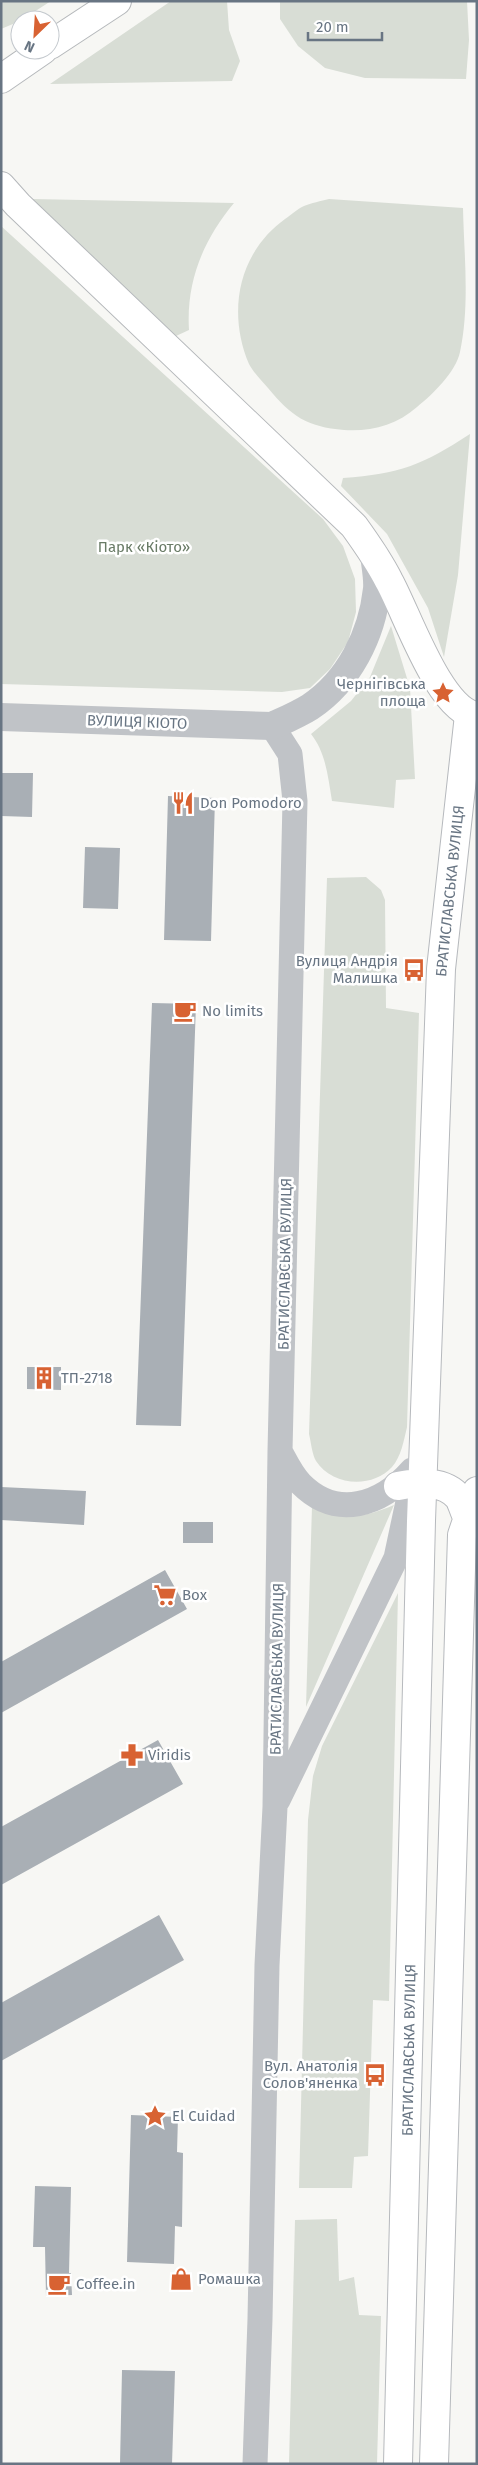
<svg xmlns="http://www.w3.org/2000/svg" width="478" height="2465" font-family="'Fira Sans',sans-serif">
  <rect width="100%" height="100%" fill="#f7f7f4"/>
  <path fill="#d8ddd5" d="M1 1H51L20 21 1 29Z
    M171 1H227L229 30 240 61 232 81 50 84Z
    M280 1H467L469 40 466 79 365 78 325 68 298 46 280 19Z
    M32 199 234 203C203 240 186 282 189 330L176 336Z
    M329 199 463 208C464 255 470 305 460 352 456 372 432 395 417 407 397 425 370 432 344 430 307 427 291 416 268 388 262 381 253 372 249 364 227 312 238 253 285 219 291 215 297 209 304 206 311 203 321 201 329 199Z
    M1 226 323 519 343 546 355 579 356 612 348 642 330 669 310 688 282 692 1 684Z
    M470 434 458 575 444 657 428 608 387 534 341 486 343 478C400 474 422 465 470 434Z
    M391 626 410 688 415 779 396 780 394 808 332 801C328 777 326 753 311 734L351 701 370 677Z
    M366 877 381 890 385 900 386 1008 419 1013 407 1427C404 1440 401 1457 392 1467 372 1489 332 1486 316 1461 312 1454 311 1442 309 1434L327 878Z
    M394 1505 306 1707 312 1506C350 1515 357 1521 394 1505Z
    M398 1593 389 2001 373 2000 368 2156 354 2157 352 2188H299L308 1820 313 1776 322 1746Z
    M337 2219 339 2281 354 2277 359 2315 381 2316 377 2464H289L295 2220Z"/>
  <path fill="#a9afb5" d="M1 773H33L32 817 1 816Z
    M168 796 215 798 211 941 164 940Z
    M85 847 120 848 118 909 83 908Z
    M152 1003 196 1004 181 1426 136 1425Z
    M27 1367H61V1390L27 1389Z
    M1 1487 86 1491 84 1525 1 1520Z
    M183 1522H213V1543H183Z
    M165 1570 187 1609 1 1713V1662Z
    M158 1740 183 1784 1 1885V1827Z
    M159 1915 184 1960 1 2061V2003Z
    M131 2115 178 2117 177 2152 183 2153 182 2227 175 2226 174 2264 127 2262Z
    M35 2186 71 2187 69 2273H71L72 2295 46 2296 45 2247H33Z
    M122 2370 175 2371 172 2464H120Z"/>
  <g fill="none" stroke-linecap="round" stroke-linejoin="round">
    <defs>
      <path id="primary" d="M398 1486C417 1482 445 1480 459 1498 462 1503 464 1511 467 1517
        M398 2464 421 1521 441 969 469 715
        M434 2464 462 1535 477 1491"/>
      <path id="trunk" d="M50 45 117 1
        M1 79 43 50
        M1 186 18 205 354 526C367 544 379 561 389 581 407 613 439 711 477 716"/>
    </defs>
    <use href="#primary" stroke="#b6b9bd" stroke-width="30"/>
    <use href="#trunk" stroke="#b5b8bb" stroke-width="30"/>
    <path stroke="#c0c3c7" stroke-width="25" d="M280 1451C286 1462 292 1475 301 1484 337 1520 381 1505 412 1470
      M278 1800 396 1558 412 1483 417 1470
      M255 2464 260 2319 267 1965 275 1807 280 1451 295 801 290 754 272 726"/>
    <path stroke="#c0c3c7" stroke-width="28" d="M1 717 272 726C285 720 299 714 310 707 349 681 372 635 377 589 378 578 375 565 374 554"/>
    <use href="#primary" stroke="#fff" stroke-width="28"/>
    <use href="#trunk" stroke="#fff" stroke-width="28"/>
  </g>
  <defs>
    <symbol id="sight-bare" viewBox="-9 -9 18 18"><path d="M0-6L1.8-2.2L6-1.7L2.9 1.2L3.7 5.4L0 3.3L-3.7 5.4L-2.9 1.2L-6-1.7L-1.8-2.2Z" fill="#d86232" stroke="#fff" stroke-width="2.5" paint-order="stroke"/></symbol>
    <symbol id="restaurant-bare" viewBox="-9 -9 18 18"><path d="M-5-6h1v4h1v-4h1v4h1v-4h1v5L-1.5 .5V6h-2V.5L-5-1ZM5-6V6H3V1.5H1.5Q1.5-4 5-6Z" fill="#d86232" stroke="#fff" stroke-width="2.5" paint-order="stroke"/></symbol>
    <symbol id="bus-bare" viewBox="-9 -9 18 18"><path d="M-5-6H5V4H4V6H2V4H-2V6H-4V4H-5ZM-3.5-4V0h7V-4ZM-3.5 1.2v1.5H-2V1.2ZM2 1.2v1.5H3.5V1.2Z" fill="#d86232" stroke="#fff" stroke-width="2.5" paint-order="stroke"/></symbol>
    <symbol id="cafe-bare" viewBox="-9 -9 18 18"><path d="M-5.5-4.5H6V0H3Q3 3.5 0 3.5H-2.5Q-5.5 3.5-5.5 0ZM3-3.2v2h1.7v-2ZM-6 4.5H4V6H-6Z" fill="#d86232" stroke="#fff" stroke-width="2.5" paint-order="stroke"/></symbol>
    <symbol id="building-bare" viewBox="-9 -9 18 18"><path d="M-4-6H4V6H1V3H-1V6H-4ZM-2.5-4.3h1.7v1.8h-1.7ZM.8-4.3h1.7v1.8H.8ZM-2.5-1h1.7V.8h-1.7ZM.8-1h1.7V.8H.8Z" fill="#d86232" stroke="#fff" stroke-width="2.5" paint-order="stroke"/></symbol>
    <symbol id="supermarket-bare" viewBox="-9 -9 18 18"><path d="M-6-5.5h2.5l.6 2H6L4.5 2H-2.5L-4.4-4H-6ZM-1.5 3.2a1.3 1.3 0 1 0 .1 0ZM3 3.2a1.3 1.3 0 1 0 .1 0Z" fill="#d86232" stroke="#fff" stroke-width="2.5" paint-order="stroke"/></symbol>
    <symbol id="pharmacy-bare" viewBox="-9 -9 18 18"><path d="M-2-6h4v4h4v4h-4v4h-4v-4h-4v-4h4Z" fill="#d86232" stroke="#fff" stroke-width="2.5" paint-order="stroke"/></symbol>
    <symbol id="shop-bare" viewBox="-9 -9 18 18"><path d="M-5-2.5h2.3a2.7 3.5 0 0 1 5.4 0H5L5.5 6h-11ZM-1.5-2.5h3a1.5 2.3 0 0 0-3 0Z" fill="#d86232" stroke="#fff" stroke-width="2.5" paint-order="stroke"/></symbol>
  </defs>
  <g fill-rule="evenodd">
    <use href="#sight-bare" x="427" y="677" width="32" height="32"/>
    <use href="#restaurant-bare" x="167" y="787" width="32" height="32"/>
    <use href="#bus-bare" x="398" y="954" width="32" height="32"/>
    <use href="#cafe-bare" x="169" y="995" width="32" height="32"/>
    <use href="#building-bare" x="28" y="1362" width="32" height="32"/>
    <use href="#supermarket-bare" x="149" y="1579" width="32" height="32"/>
    <use href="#pharmacy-bare" x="116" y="1739" width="32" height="32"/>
    <use href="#bus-bare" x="359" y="2059" width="32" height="32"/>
    <use href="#sight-bare" x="139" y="2100" width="32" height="32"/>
    <use href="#shop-bare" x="165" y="2263" width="32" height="32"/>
    <use href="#cafe-bare" x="43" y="2268" width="32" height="32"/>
  </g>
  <g text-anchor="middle" stroke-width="5" stroke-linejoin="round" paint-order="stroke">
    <g font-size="15" fill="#697b66" stroke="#fff">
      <text x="144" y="552">Парк «Кіото»</text>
    </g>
    <g font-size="15" fill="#687583" stroke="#fff" text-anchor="start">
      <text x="426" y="689" text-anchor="end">Чернігівська<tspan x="426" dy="17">площа</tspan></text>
      <text x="200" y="808">Don Pomodoro</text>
      <text x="398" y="966" text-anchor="end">Вулиця Андрія<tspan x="398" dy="17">Малишка</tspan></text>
      <text x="202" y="1016">No limits</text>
      <text x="61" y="1383">ТП-2718</text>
      <text x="182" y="1600">Box</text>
      <text x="148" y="1760">Viridis</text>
      <text x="358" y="2071" text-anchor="end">Вул. Анатолія<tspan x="358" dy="17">Солов'яненка</tspan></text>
      <text x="172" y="2121">El Cuidad</text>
      <text x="198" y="2284">Ромашка</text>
      <text x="76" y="2289">Coffee.in</text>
    </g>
    <g font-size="15" fill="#687583" stroke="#fff">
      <text transform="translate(137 722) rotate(2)" y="5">ВУЛИЦЯ КІОТО</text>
      <text transform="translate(450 891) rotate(-84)" y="5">БРАТИСЛАВСЬКА ВУЛИЦЯ</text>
      <text transform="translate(285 1264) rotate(-89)" y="5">БРАТИСЛАВСЬКА ВУЛИЦЯ</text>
      <text transform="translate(277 1669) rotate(-89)" y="5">БРАТИСЛАВСЬКА ВУЛИЦЯ</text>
      <text transform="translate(409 2050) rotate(-89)" y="5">БРАТИСЛАВСЬКА ВУЛИЦЯ</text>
    </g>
  </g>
  <rect width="478" height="2465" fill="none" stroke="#687583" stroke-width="5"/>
  <g transform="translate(35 35) rotate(205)"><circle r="24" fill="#ffffff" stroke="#c3c8cd"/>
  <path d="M0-4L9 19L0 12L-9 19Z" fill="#d86232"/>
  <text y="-8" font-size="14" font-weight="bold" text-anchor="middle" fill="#687583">N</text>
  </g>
  <path d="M308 32v8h74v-8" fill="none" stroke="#687583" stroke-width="2.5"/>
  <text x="316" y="32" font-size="15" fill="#687583" stroke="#ffffff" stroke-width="4" paint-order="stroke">20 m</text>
</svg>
